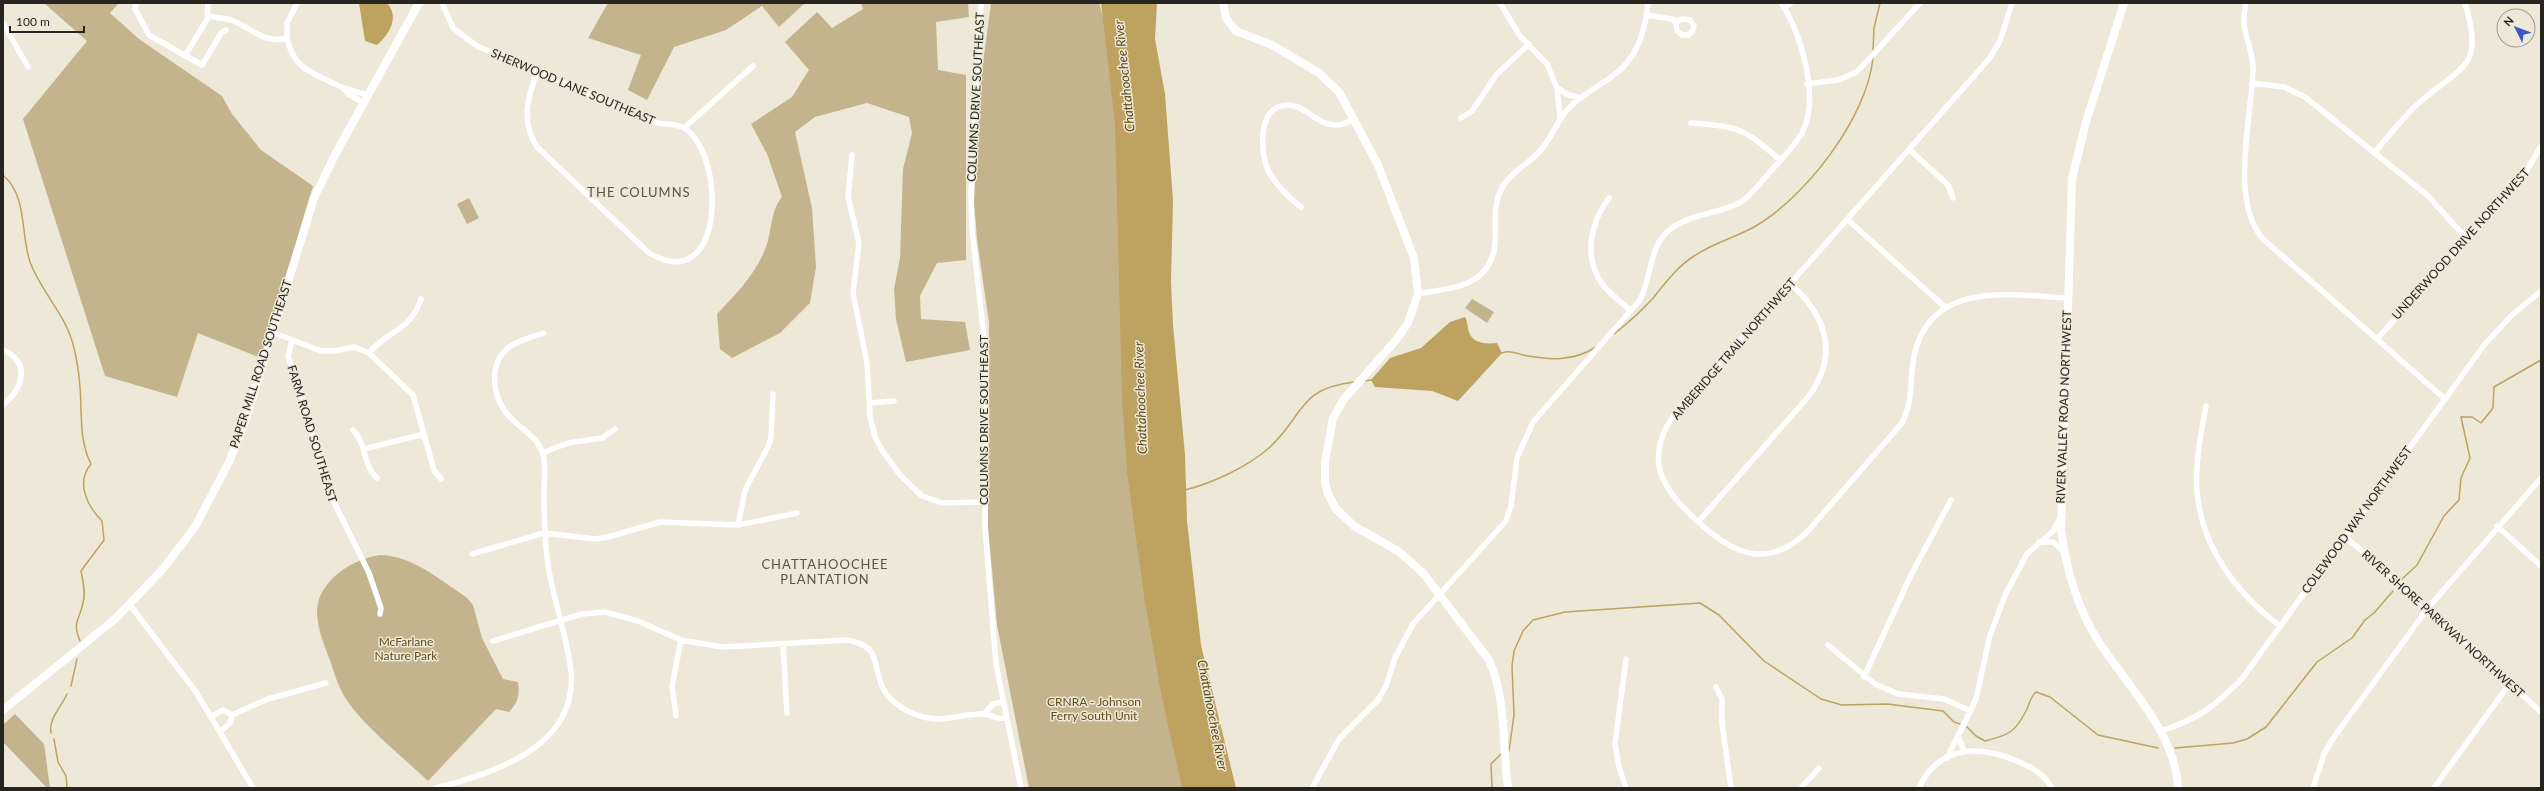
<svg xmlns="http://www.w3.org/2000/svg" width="2544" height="791" font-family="Lato,sans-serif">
  <rect width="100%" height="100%" fill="#eee8d8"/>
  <path fill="#c4b48d" d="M44 3H119L110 13 139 39 222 96 232 114 261 150 313 186 261 358 198 333 177 397 105 376 23 119 87 41Z
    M608 3H805L779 27 762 6 726 30 674 47 647 100 628 90 641 55 588 38Z
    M861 3H968L969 17 936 22 938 70 966 75V260L937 263 920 296 921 319 965 322 970 350 906 362 896 319 894 289 900 258 903 169 912 133 909 117 867 103 815 117 795 132 812 208 816 267 810 303 780 333 732 358 720 349 717 314C736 294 758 272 767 244 772 228 771 210 782 197L767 154 751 124 792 97 809 70 785 42 817 12 832 28 863 9Z
    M991 3H1099L1113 53 1193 788H1029L997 625 988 526 989 323 977 239 974 202 981 78Z
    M469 198 479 218 467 224 457 204Z
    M1472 299 1494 312 1487 323 1465 308Z
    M381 555C413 556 440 580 466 597L473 605 482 638 503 679 518 682C520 695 518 702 509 712L496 709 428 781C404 758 366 728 348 702 340 691 335 676 331 663 325 647 317 629 317 611 318 580 354 558 381 555Z
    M15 714 44 744 50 788H47L3 742V725Z"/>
  <path fill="#bda260" d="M359 3H387C400 17 389 35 377 45L365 41Z
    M1101 3H1157L1155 39 1165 94 1173 200 1171 282 1173 325 1185 455 1187 521 1201 645 1236 788H1182L1161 693 1144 596 1127 472 1122 398 1115 123Z
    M1465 317C1468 322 1467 327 1469 332 1473 344 1487 344 1497 343L1502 353 1458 401 1432 391 1375 387 1371 380 1390 358 1421 348 1450 322Z"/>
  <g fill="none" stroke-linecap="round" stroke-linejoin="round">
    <path stroke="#bda260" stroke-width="1.5" d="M1873 50 1874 28 1880 3
      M3 175C28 197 20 232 30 262 41 292 67 316 74 348 77 360 79 375 80 387 82 413 79 441 91 464 75 483 88 507 102 521L104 540 81 571C83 581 86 593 83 603 79 622 72 621 80 641
      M1614 334C1628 323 1642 311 1654 297 1666 282 1677 267 1694 256 1713 243 1734 238 1754 227 1805 198 1867 118 1873 58
      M1502 353C1509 350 1516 353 1523 355 1549 360 1573 362 1596 347
      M1365 381 1371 380
      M1185 490C1213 483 1247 467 1269 448 1305 415 1297 389 1354 382
      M2402 579 2417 565 2444 516 2459 500 2461 478 2470 458 2461 417H2472L2481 423 2493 408 2494 387 2541 360
      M71 686 77 659
      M1967 727 1976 736 1985 741C2008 735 2015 733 2026 711 2030 703 2030 697 2036 692L2050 697 2098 735 2158 748
      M51 733C48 719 62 706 67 694
      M54 739 58 762 66 776 67 788
      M2175 748 2233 743 2247 739 2266 727 2317 662 2352 638 2365 620 2374 613 2393 591
      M1509 751 1514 715 1512 666 1514 651 1523 631 1533 620 1565 612 1700 603 1719 615 1764 661 1821 699 1842 705 1887 704 1943 711 1954 722 1960 724
      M1492 788 1491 764 1501 754"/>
    <path stroke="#fff" stroke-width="5.5" d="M136 3 135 9 149 35 202 65 222 32 226 30
      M208 3 207 14 209 16C216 18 224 18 231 20 251 27 264 45 287 38V23L297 3
      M442 3 453 28 477 46 654 122C663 125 676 123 684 128 727 155 725 298 649 253L537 147C521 122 527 99 537 72
      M981 3 971 193 972 229 986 356 985 527 996 664 1021 788
      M1500 3 1520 36 1547 64 1557 88 1569 95 1581 98
      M2012 3 2000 41 1989 59 1674 415C1643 459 1662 489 1696 520 1731 553 1767 571 1807 532L1902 423C1914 400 1909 377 1915 352 1933 280 2012 295 2068 298
      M2246 3C2244 12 2243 21 2245 30 2248 45 2254 57 2253 72 2251 117 2230 203 2263 239L2445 399
      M1784 7 1791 3
      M1647 15 1672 19 1676 22 1682 19 1690 20 1694 26 1692 32 1688 35H1682L1677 31 1676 22
      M3 23 28 67
      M287 38C294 72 316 73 343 88L348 94 364 103
      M185 56 209 16
      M2252 83 2284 87 2305 97 2427 195 2467 239
      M1807 84 1838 80 1857 72 1920 3
      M343 88 368 95
      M1557 88 1560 118
      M1461 118 1472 111 1497 74 1529 44
      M1691 123C1741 127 1743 128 1780 160
      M684 128 753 66
      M1910 150 1948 185 1953 198
      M2374 153C2389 136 2403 117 2420 102 2462 65 2485 69 2465 3
      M852 155 848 197 859 243 853 293 867 363 870 417 875 437 882 450 900 475 922 496 942 503 984 502
      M1609 198C1590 223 1583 258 1603 285 1611 295 1622 303 1631 311
      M1301 207C1289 198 1278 187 1270 174 1260 158 1258 115 1278 107 1302 97 1315 127 1337 125 1343 125 1349 121 1354 119
      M1848 220 1946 308
      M1418 294C1441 289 1470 289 1485 270 1506 244 1485 210 1505 183 1514 170 1530 163 1540 151 1553 137 1557 119 1571 106 1582 95 1597 87 1610 78 1637 60 1645 33 1648 3
      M272 332 321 351H334L354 347 369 353 413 395 434 470 441 479
      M2377 339 2523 177 2541 146
      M292 340 288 356 304 403 325 484 369 573 381 608 380 614
      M3 350C32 363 22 389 3 405
      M369 353C389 329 410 332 421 299
      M870 403 894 401
      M2206 406C2201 433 2195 463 2197 490 2201 547 2236 593 2280 626
      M353 430C367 443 362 465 377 478
      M364 449 424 434
      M542 453 568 443 602 438 615 429
      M1698 522 1809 396C1839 354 1827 317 1791 284
      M738 525 745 490 768 447 771 437 773 394
      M2497 526 2541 566
      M2345 537 2377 563 2541 712
      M2039 542H2053L2064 552
      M472 554 544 533 595 539 608 537 660 522 738 525 797 513
      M130 605 196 692 253 788
      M493 641 582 614 605 612 638 621 681 640 722 647 847 640C881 646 872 662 882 686 889 703 911 715 928 718 947 722 964 713 983 714 992 714 995 720 1006 718
      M783 645 787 713
      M1828 645 1875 684 1898 694 1944 699 1971 711
      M1864 677 1911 575 1951 500
      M1716 687 1722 699V723L1731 788
      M984 714 993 704 1003 702
      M232 715 268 699 326 683
      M212 716 223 710 232 715
      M676 716 672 686 681 640
      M221 731 230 723 232 715
      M2161 731C2200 718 2212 708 2241 680L2485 344 2512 315 2541 291
      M1958 736 1964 751
      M1947 758 1976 699 1990 635 2006 593 2027 554 2053 531 2060 518
      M436 788C494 773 578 747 571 671 567 637 555 604 549 571 545 546 544 521 544 496 544 482 546 466 543 454 538 437 522 430 511 418 493 401 487 365 508 348 518 340 532 337 544 333
      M1312 788 1339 739 1378 700 1386 686 1395 658 1413 624 1506 521 1511 506 1517 458 1533 422 1640 300C1651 279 1649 250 1666 233 1685 214 1716 215 1739 203 1752 196 1761 181 1771 171 1781 159 1794 147 1802 133 1820 99 1802 33 1781 3
      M1626 788 1619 767 1615 744 1626 659
      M1801 788 1819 768
      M1919 788C1939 744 1981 745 2019 762 2033 768 2044 774 2052 788
      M2313 788 2324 754 2334 737 2428 608 2541 478
      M2434 788 2510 683"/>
    <path stroke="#fff" stroke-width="8" d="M1223 3 1226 18 1236 31 1272 45 1319 73 1339 92 1378 165 1414 258 1418 294 1408 323 1396 340 1344 399 1333 418 1325 462V482L1328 494 1336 509 1354 526 1398 551 1423 573 1489 660C1507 700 1502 745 1508 788
      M2124 3 2086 122 2072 179 2061 530C2066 567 2077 607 2097 639 2126 685 2176 732 2178 788
      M3 710 115 619 162 570 195 527 230 460 246 419 314 198 336 153 419 3"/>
  </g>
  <g text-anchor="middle" stroke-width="3" stroke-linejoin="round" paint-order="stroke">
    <g font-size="12" fill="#27251f" stroke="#eee8d8">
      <text transform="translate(573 87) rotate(23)" y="4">SHERWOOD LANE SOUTHEAST</text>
      <text transform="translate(976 97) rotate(-87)" y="4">COLUMNS DRIVE SOUTHEAST</text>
      <text transform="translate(2461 244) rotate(-48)" y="4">UNDERWOOD DRIVE NORTHWEST</text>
      <text transform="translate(1734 349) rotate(-49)" y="4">AMBERIDGE TRAIL NORTHWEST</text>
      <text transform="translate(261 364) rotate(-72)" y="4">PAPER MILL ROAD SOUTHEAST</text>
      <text transform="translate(2064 407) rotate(-88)" y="4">RIVER VALLEY ROAD NORTHWEST</text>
      <text transform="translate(984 420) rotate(-90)" y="4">COLUMNS DRIVE SOUTHEAST</text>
      <text transform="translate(312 434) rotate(73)" y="4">FARM ROAD SOUTHEAST</text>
      <text transform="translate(2357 520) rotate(-54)" y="4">COLEWOOD WAY NORTHWEST</text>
      <text transform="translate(2443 624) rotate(42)" y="4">RIVER SHORE PARKWAY NORTHWEST</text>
    </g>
    <g font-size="12" fill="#614e1b" stroke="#eee8d8">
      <text x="406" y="646">McFarlane<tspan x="406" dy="14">Nature Park</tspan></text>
      <text x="1094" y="706">CRNRA - Johnson<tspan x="1094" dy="14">Ferry South Unit</tspan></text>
    </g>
    <g font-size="13" font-style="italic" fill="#594611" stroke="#eee8d8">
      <text transform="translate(1124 76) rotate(-96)" y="5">Chattahoochee River</text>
      <text transform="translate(1140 398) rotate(-92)" y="5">Chattahoochee River</text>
      <text transform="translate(1213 715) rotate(79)" y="5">Chattahoochee River</text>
    </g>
    <g font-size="13" letter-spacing="1" fill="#595447" stroke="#eee8d8">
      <text x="639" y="197">THE COLUMNS</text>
      <text x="825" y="569">CHATTAHOOCHEE<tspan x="825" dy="15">PLANTATION</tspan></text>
    </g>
  </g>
  <rect width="2544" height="791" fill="none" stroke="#27251f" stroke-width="8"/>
  <g transform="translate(2516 28) rotate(312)"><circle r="19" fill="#eee8d8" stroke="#9e9a8e"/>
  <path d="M0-3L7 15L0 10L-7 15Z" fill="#3958c9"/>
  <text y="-6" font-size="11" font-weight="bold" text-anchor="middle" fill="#27251f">N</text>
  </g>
  <path d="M10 26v6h74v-6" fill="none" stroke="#27251f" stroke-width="2"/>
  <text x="16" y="26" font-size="12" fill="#27251f" stroke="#eee8d8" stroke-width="3" paint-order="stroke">100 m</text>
</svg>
